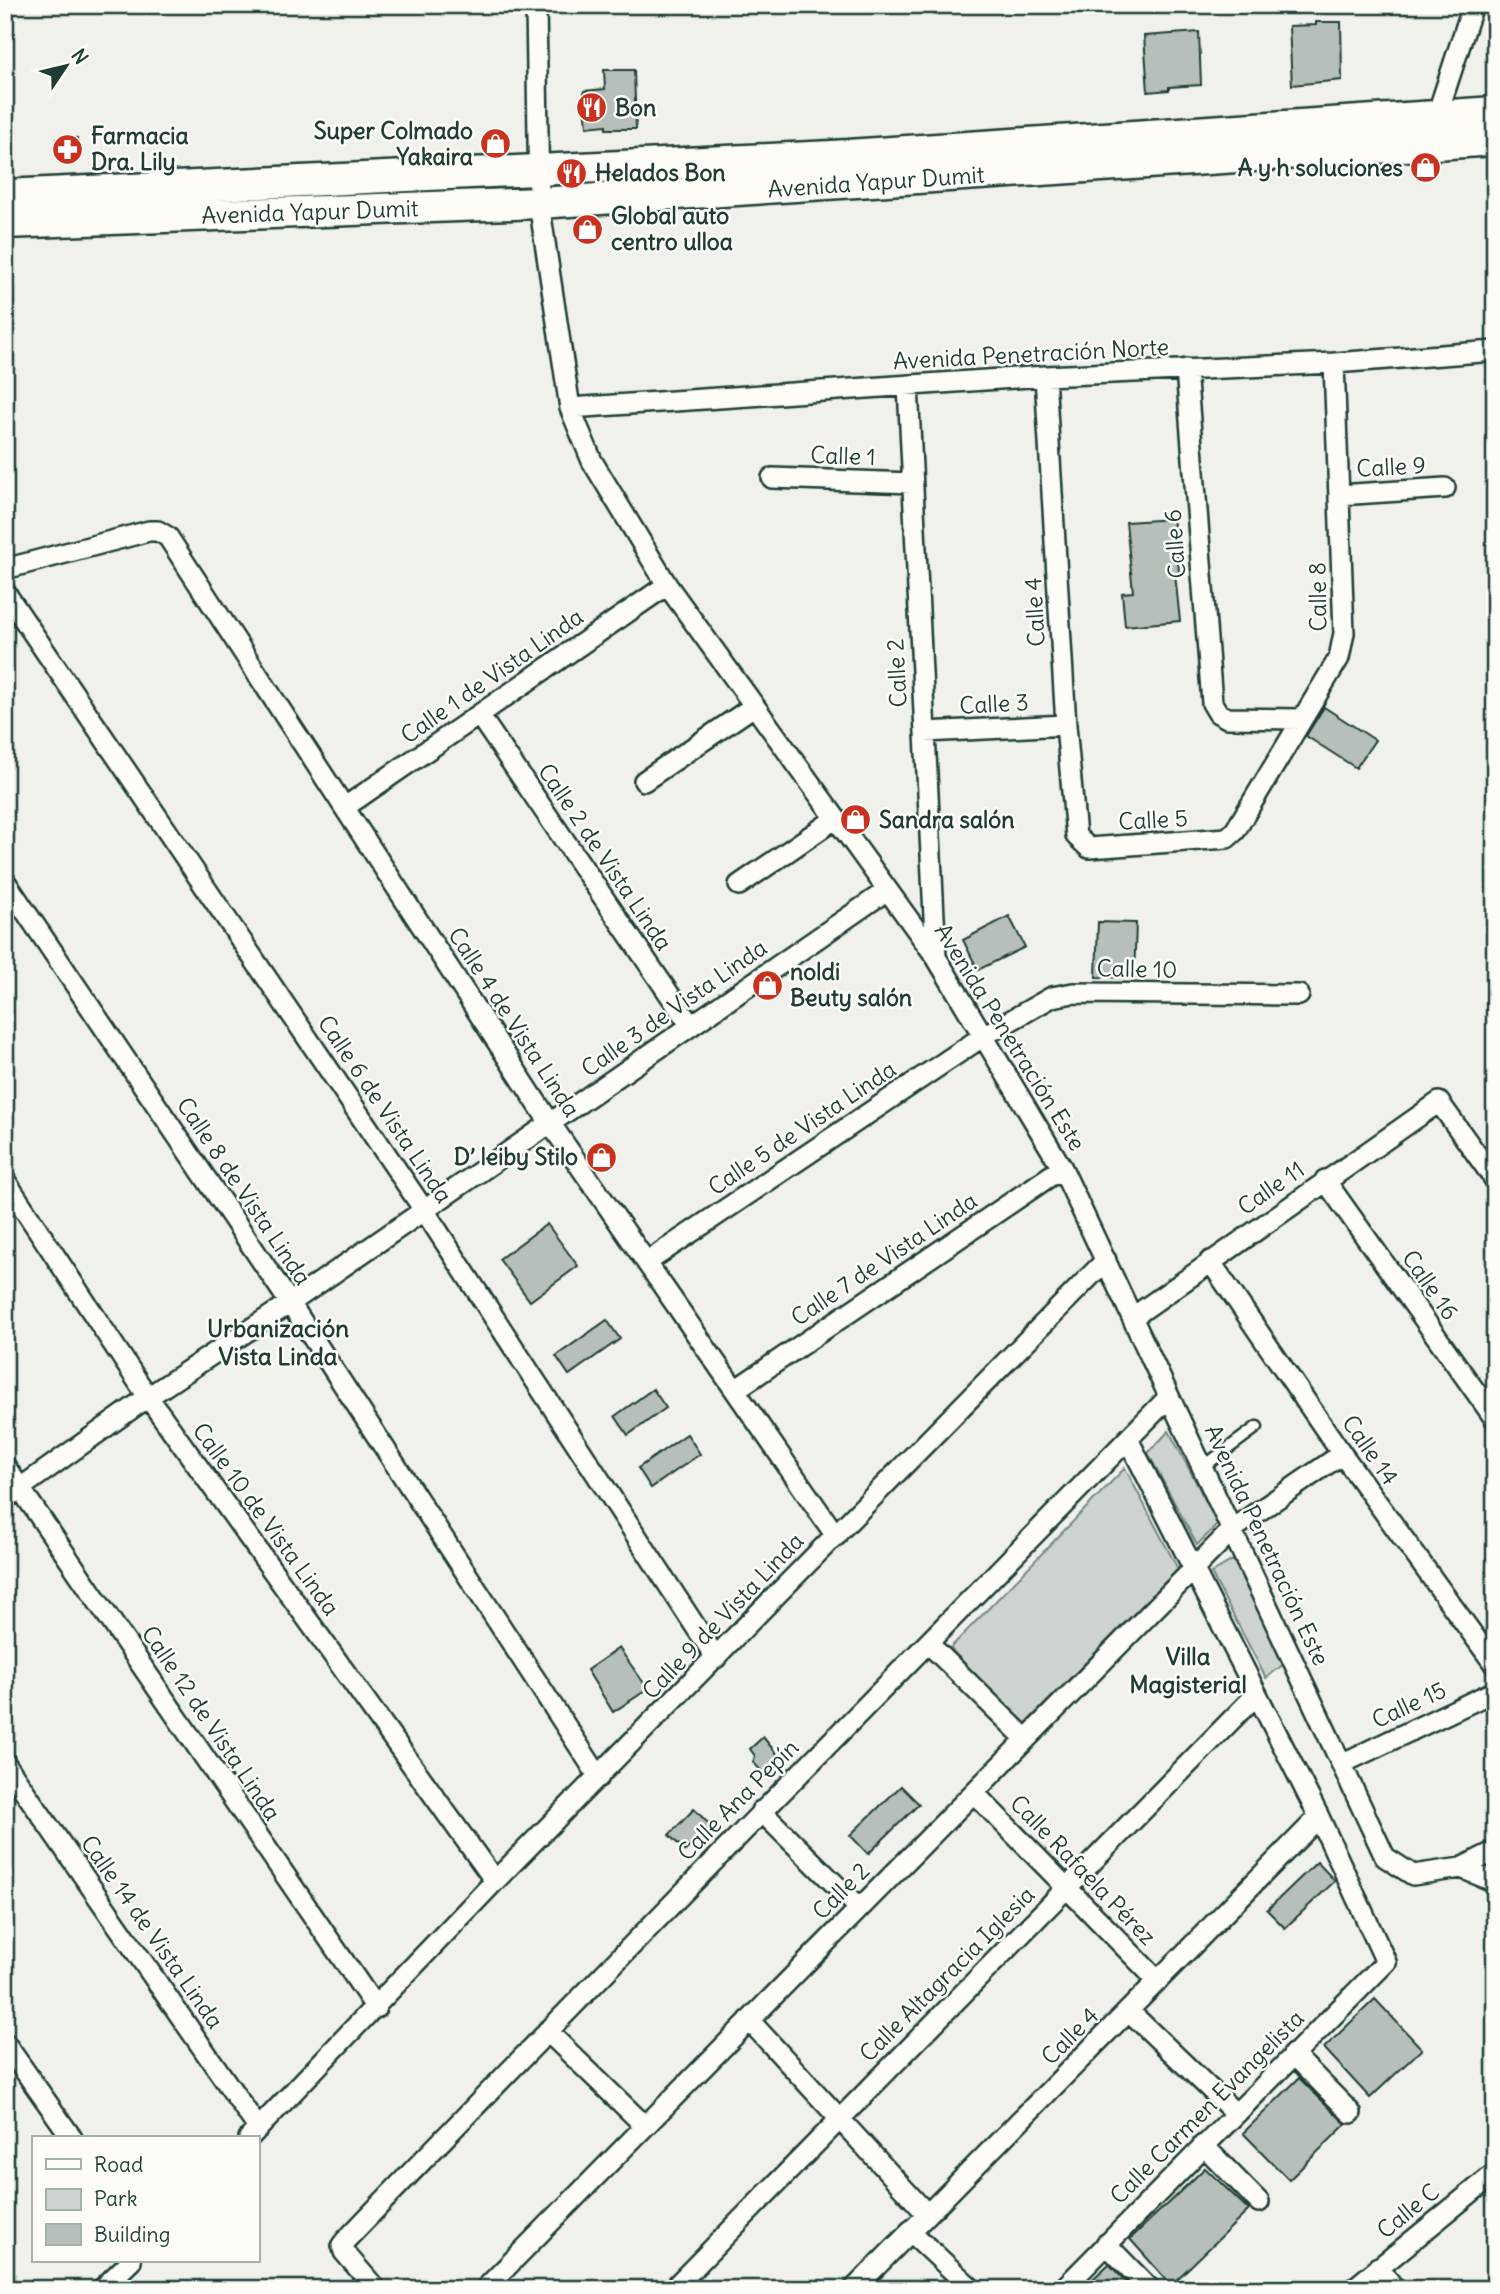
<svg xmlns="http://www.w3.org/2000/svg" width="1500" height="2294" font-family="Delius,sans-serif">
  <rect width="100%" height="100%" fill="#f0f1eb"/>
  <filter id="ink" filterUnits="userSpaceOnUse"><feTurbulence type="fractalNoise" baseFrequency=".0143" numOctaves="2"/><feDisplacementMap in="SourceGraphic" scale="14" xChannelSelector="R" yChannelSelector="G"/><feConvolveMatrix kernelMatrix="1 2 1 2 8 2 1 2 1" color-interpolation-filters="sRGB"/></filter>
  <g filter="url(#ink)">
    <path fill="#cdd3cd" stroke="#768880" stroke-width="2" d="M1169 1431 1218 1524 1197 1545 1148 1453Z
      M1125 1468 1178 1569 1024 1725 950 1648Z
      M1233 1560 1284 1664 1266 1678 1211 1573Z"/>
    <path fill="#b6bfb8" stroke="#1f3d34" stroke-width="2" d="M1316 22H1341L1342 80 1292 85 1289 26 1316 25Z
      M1199 32 1201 85 1169 87V90L1148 92 1144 36Z
      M604 70H634L636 129H606V125L587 127 584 91 605 89Z
      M77 138 78 158 58 160 57 139Z
      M1173 519 1178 556 1179 574H1175L1180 621 1125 626 1122 593 1133 592 1126 522Z
      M1324 707 1375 740 1356 768 1306 736Z
      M1009 916 1025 947 978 970 963 940Z
      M1098 922 1136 923 1134 978 1096 977Z
      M547 1224 578 1266 530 1301 499 1259Z
      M607 1320 620 1339 569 1375 556 1356Z
      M653 1389 666 1408 628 1435 615 1416Z
      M687 1434 700 1454 651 1488 638 1468Z
      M619 1648 648 1689 613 1712 587 1670Z
      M763 1737 780 1758 763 1773 753 1762 755 1756 750 1749Z
      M901 1786 919 1804 868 1854 850 1835Z
      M694 1809 711 1826 685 1851 669 1835Z
      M1317 1862 1335 1881 1285 1928 1267 1910Z
      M1375 1999 1422 2049 1370 2098 1324 2048Z
      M1299 2078 1346 2124 1289 2180 1243 2133Z
      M1205 2168 1249 2210 1171 2285 1130 2239Z
      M1109 2264 1133 2289H1082Z"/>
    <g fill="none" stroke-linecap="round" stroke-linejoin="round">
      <defs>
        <path id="lane" d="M1203 1467 1257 1427"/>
        <path id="street" d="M536 5 539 203 570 408 592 461 667 585 936 957 1062 1168 1385 1857 1413 1875 1461 1868 1495 1851
          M1437 115 1473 5
          M1186 369 1212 703 1218 713 1227 718 1301 719
          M1045 376 1066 725 1076 836 1089 848 1227 838 1235 831 1339 658 1344 633 1334 363
          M908 386 936 957
          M570 408 1045 376 1334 363 1495 351
          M772 478 912 483
          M1339 495 1445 488
          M5 569 149 531H158L168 537 550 1123 836 1536
          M5 592 424 1210 716 1658
          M479 715 691 1026
          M925 732 1066 725
          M644 781 754 706
          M345 807 667 585
          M5 881 290 1303 599 1777
          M739 885 835 819
          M5 1180 148 1397 495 1881
          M1325 1180 1495 1419
          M1210 1261 1342 1454 1495 1665
          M647 1262 985 1035 1052 997 1073 993 1299 995
          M1133 1317 1439 1102 1495 1180
          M735 1390 1062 1168
          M5 1466 376 2008
          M5 1499 148 1397 290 1303 886 891
          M929 1644 1026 1739
          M5 1763 258 2128
          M1343 1763 1495 1691
          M974 1793 1158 1981
          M761 1811 859 1908
          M1461 1868 1495 1882
          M1129 2011 1234 2112
          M749 2020 926 2213
          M547 2031 645 2126
          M5 2043 72 2138
          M1293 2054 1351 2113
          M249 2138 495 1881 1106 1260
          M1203 2145 1259 2202
          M910 2231 972 2289
          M1106 2244 1150 2289
          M1378 2267 1395 2289
          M102 2289 131 2261
          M376 2289 344 2252 342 2245 346 2240C618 1957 894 1678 1169 1397
          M485 2289 1233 1529 1342 1454
          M673 2289 1257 1694
          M854 2289 1319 1817
          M1063 2289 1386 1962 1319 1817 1128 1439
          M1353 2289 1495 2173"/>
        <path id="primary" d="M5 195 832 156 1495 112
          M5 223 539 203 1495 140"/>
      </defs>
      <use href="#lane" stroke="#1f3d34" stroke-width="15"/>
      <use href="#street" stroke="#1f3d34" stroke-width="24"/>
      <use href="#primary" stroke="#1f3d34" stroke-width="35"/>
      <use href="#lane" stroke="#fdfcf7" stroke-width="10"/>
      <use href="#street" stroke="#fdfcf7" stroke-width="19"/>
      <use href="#primary" stroke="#fdfcf7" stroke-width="30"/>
    </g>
  </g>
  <defs>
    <symbol id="restaurant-disc" viewBox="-11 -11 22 22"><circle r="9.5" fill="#c8321e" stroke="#fdfcf7"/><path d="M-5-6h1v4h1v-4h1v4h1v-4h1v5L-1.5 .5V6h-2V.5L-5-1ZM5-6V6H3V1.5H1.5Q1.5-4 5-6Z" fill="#fff"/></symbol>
    <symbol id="shop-disc" viewBox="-11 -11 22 22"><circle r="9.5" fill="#c8321e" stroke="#fdfcf7"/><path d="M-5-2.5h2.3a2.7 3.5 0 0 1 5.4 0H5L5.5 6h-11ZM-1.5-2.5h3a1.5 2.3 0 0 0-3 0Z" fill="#fff"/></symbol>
    <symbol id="pharmacy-disc" viewBox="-11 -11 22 22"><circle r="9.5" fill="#c8321e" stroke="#fdfcf7"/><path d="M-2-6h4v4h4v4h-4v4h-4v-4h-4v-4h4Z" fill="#fff"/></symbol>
  </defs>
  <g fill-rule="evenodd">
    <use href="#restaurant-disc" x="574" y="90" width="35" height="35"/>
    <use href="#shop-disc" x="478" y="126" width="35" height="35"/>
    <use href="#pharmacy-disc" x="50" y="132" width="35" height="35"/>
    <use href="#shop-disc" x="1408" y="150" width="35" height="35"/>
    <use href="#restaurant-disc" x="554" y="156" width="35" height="35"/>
    <use href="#shop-disc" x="570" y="212" width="35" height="35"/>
    <use href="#shop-disc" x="838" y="802" width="35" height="35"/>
    <use href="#shop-disc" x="750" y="968" width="35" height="35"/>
    <use href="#shop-disc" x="584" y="1140" width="35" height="35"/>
  </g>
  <g text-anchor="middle" stroke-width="5" stroke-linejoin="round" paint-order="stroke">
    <g font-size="23" font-weight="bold" fill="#1f3d34" stroke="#fdfcf7" text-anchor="start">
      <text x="615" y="116">Bon</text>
      <text x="473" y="139" text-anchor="end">Super Colmado<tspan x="473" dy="26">Yakaira</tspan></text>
      <text x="91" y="144">Farmacia<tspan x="91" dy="26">Dra. Lily</tspan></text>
      <text x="1403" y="176" text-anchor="end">A y h soluciones</text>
      <text x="595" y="181">Helados Bon</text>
      <text x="611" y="224">Global auto<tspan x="611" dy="26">centro ulloa</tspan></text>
      <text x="879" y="828">Sandra salón</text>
      <text x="790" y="980">noldi<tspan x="790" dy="26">Beuty salón</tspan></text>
      <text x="578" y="1165" text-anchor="end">D’ leiby Stilo</text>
    </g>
    <g font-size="23" fill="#1f3d34" stroke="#fdfcf7">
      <text transform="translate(876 182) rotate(-4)" y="8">Avenida Yapur Dumit</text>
      <text transform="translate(310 212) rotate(-2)" y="8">Avenida Yapur Dumit</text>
      <text transform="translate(1031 354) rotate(-3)" y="8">Avenida Penetración Norte</text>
      <text transform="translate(843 456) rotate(2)" y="8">Calle 1</text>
      <text transform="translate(1391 467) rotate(-3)" y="8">Calle 9</text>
      <text transform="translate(1175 544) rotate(-94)" y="8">Calle 6</text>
      <text transform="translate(1318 597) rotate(-91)" y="8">Calle 8</text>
      <text transform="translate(1035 612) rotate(-93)" y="8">Calle 4</text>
      <text transform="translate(897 673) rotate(-93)" y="8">Calle 2</text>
      <text transform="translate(492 676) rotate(-35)" y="8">Calle 1 de Vista Linda</text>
      <text transform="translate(994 704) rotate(-3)" y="8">Calle 3</text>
      <text transform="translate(1153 820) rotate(-3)" y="8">Calle 5</text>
      <text transform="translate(605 857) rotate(56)" y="8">Calle 2 de Vista Linda</text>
      <text transform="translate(1137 969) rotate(1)" y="8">Calle 10</text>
      <text transform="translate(674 1008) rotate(-35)" y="8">Calle 3 de Vista Linda</text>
      <text transform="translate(514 1022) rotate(57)" y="8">Calle 4 de Vista Linda</text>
      <text transform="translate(1010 1037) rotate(58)" y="8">Avenida Penetración Este</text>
      <text transform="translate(385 1109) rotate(56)" y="8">Calle 6 de Vista Linda</text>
      <text transform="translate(802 1128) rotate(-34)" y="8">Calle 5 de Vista Linda</text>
      <text transform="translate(1271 1188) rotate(-35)" y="8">Calle 11</text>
      <text transform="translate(244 1191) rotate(56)" y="8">Calle 8 de Vista Linda</text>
      <text transform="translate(884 1259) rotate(-34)" y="8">Calle 7 de Vista Linda</text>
      <text transform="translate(1430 1285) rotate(55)" y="8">Calle 16</text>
      <text transform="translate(1370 1450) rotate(55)" y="8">Calle 14</text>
      <text transform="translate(266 1519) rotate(54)" y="8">Calle 10 de Vista Linda</text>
      <text transform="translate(1267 1545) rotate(65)" y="8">Avenida Penetración Este</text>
      <text transform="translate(723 1616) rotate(-46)" y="8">Calle 9 de Vista Linda</text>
      <text transform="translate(1409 1705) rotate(-25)" y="8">Calle 15</text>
      <text transform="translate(211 1723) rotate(56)" y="8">Calle 12 de Vista Linda</text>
      <text transform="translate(738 1800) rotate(-45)" y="8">Calle Ana Pepín</text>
      <text transform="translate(1083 1870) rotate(46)" y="8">Calle Rafaela Pérez</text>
      <text transform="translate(841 1891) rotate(-45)" y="8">Calle 2</text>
      <text transform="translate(152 1932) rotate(55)" y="8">Calle 14 de Vista Linda</text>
      <text transform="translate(947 1974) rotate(-45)" y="8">Calle Altagracia Iglesia</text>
      <text transform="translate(1070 2036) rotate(-45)" y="8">Calle 4</text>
      <text transform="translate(1207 2107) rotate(-45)" y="8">Calle Carmen Evangelista</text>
      <text transform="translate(1408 2211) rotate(-39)" y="8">Calle C</text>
    </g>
    <g font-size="24" font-weight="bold" fill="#1f3d34" stroke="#fdfcf7">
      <text x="278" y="1337">Urbanización<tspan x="278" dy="28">Vista Linda</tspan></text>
      <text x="1188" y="1665">Villa<tspan x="1188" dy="28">Magisterial</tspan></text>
    </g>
  </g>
  <rect width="1500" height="2294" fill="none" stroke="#fdfcf7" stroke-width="28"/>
  <rect x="14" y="14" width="1472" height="2266" fill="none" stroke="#1f3d34" stroke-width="2.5" filter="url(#ink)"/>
  <rect x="32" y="2136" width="228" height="126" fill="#fdfcf7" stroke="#a4b0a9" stroke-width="2"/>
  <rect x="46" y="2159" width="35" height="10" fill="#fdfcf7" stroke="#a4b0a9" stroke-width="2"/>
  <text x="94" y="2172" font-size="21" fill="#1f3d34">Road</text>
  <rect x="46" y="2189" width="35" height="21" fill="#cdd3cd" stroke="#a4b0a9" stroke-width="2"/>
  <text x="94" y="2206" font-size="21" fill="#1f3d34">Park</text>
  <rect x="46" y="2224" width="35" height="21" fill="#b6bfb8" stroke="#a4b0a9" stroke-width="2"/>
  <text x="94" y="2242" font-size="21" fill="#1f3d34">Building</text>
  <g transform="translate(66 66) rotate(55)" stroke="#fdfcf7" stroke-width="5" paint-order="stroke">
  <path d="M0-5L12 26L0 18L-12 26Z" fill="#1f3d34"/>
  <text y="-10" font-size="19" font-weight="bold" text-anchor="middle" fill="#1f3d34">N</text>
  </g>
</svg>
